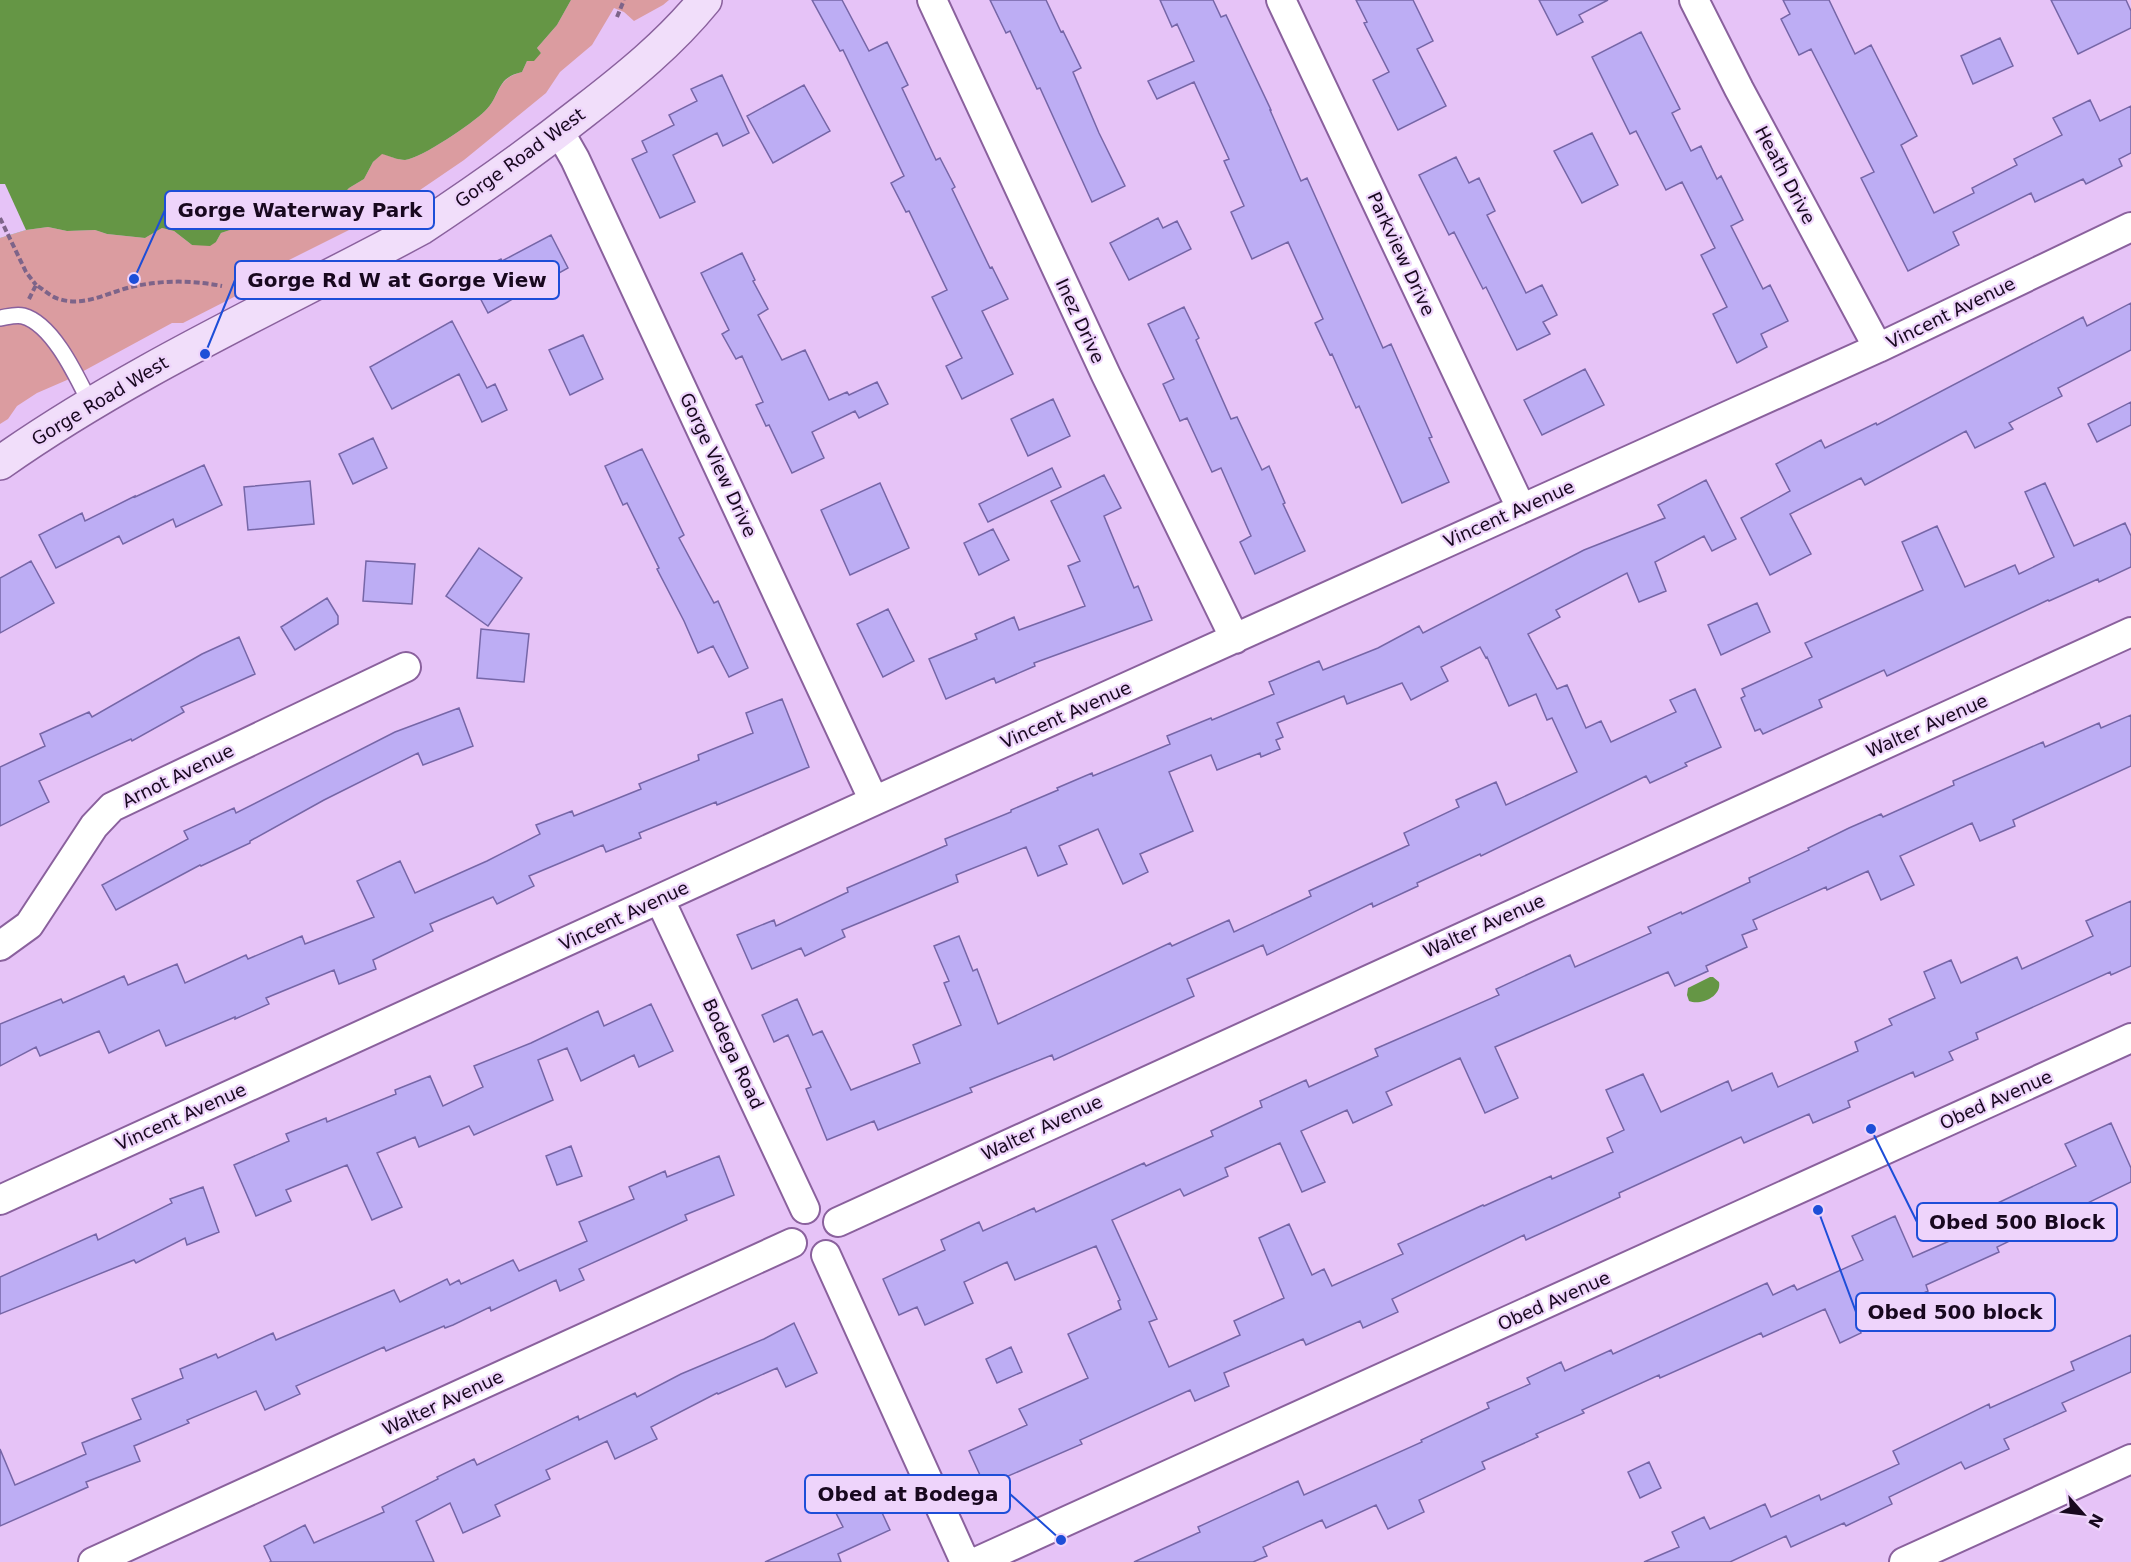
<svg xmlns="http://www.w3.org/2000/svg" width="2131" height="1562" font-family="'DejaVu Sans',sans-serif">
  <rect width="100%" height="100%" fill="#e6c3f7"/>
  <path fill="#db9ca0" d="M571 0H669L663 5 634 21 624 12 614 8 592 45 560 72 546 93 464 160 420 190 381 214 283 263 279 274 183 323H172L67 380 37 393 17 406 8 419 0 424V238L26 230 48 227 67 231 95 230 107 234 145 238 162 228 174 231 192 245 216 242 221 233 230 230H249L274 221H295L328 211 349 188 364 179 373 162 382 153C389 156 398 160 405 160 422 158 473 123 485 111 502 94 495 79 522 72L527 61 541 53 537 48 557 25Z"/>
  <path fill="#659645" d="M0 0H571L557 25 537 48 541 53 534 61H527L522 72C495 78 502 94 485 111 473 123 422 158 405 160 398 160 389 156 382 154L373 162 364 179 349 188 328 211 295 221H274L249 230H230L221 233 216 242 210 246 192 245 174 231 162 228 145 238 107 234 95 230 67 231 48 227 26 230 0 238Z
    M1710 977H1713L1719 982C1722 996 1701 1006 1689 1001L1687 995 1688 988Z"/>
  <path fill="#e6c3f7" d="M0 184H5L26 230 0 238Z"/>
  <path fill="#bdadf4" stroke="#7666a7" stroke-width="1.5" d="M812 0H842L869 51 887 42 908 85 902 88 936 160 940 158 955 187 952 189 990 268 992 267 1008 299 982 311 1013 374 962 399 946 366 962 358 932 297 947 290 909 211 906 212 891 183 904 176 843 50 840 51Z
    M990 0H1046L1061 32 1063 31 1081 68 1073 72 1099 133 1125 186 1092 202 1040 88 1037 89 1010 31 1006 33Z
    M1160 0H1213L1221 17 1226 15 1271 110H1270L1301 181 1307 178 1383 348 1391 344 1432 437 1429 438 1449 482 1402 503 1359 406 1356 408 1332 354 1330 355 1315 323 1323 319 1288 242 1252 259 1231 212 1244 206 1224 161 1229 159 1194 82 1157 99 1148 81 1194 61 1177 24 1172 27Z
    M1356 0H1413L1433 41 1417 49 1446 106 1398 130 1373 80 1389 72 1364 23 1367 22Z
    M1539 0H1608L1579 15 1583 22 1557 35Z
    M1783 0H1829L1855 54 1871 45 1917 136 1901 145 1934 213 1974 193 1972 188 2017 165 2014 159 2062 135 2053 118 2090 100 2100 121 2131 106V153L2119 159 2122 166 2086 184 2083 179 2035 202 2031 193 1953 232 1959 245 1908 271 1861 178 1874 172 1811 49 1799 55 1781 19 1790 14Z
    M2051 0H2126L2131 11V28L2078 54Z
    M1641 32 1680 109 1672 113 1691 151 1701 146 1717 179 1721 176 1743 220 1731 226 1763 289 1770 285 1788 321 1761 334 1767 347 1737 363 1713 314 1727 307 1701 255 1715 248 1682 182 1666 190 1636 131 1630 134 1592 57Z
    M2000 38 2013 66 1973 84 1961 56Z
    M722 75 749 133 723 146 717 133 673 155 695 202 660 218 632 159 647 152 642 141 674 125 669 115 697 101 691 89Z
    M804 85 830 131 773 163 747 116Z
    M1592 133 1618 185 1582 203 1554 151Z
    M1456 157 1469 183 1479 178 1495 211 1487 215 1526 293 1542 285 1557 315 1543 322 1550 334 1517 350 1486 287 1483 289 1454 232 1449 235 1419 175Z
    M1158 218 1163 228 1177 221 1191 249 1129 280 1110 243Z
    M551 235 568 268 488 313 468 275 501 259 502 261Z
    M742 253 755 280 753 281 768 309 758 315 782 360 805 350 829 400 847 392 849 395 877 382 888 404 859 418 855 411 812 432 824 458 792 473 769 425 766 426 756 405 763 402 742 356 736 359 722 334 729 330 701 273Z
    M2131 303V350L2058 388 2062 396 2009 423 2013 429 1975 448 1966 431 1865 485 1861 478 1790 514 1811 554 1770 575 1741 518 1790 491 1776 464 1821 440 1825 448 1876 423 1877 425 2083 317 2087 326Z
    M1184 307 1199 338 1196 340 1231 419 1237 417 1262 470 1269 466 1285 503 1283 504 1305 551 1255 574 1240 542 1251 536 1221 468 1212 472 1187 418 1180 421 1163 384 1174 379 1148 324Z
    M452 321 487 388 495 384 507 410 482 422 459 374 392 409 370 367Z
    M583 335 603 379 570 395 549 350Z
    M1585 369 1604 405 1542 435 1524 400Z
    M1053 399 1070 436 1028 456 1011 419Z
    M2131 402V425L2097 442 2088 424Z
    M373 438 387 468 353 484 339 454Z
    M642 449 684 535 679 538 714 603 718 601 748 668 729 677 713 646 698 653 684 621 657 569 659 568 627 503 623 505 605 466Z
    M204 465 222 505 176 527 173 519 123 544 119 536 56 568 39 535 82 513 85 521 135 496V497Z
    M1052 468 1061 487 988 522 979 504Z
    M1104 475 1121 508 1104 516 1134 588 1138 586 1152 620 1034 663 1035 666 996 683 994 678 946 699 929 659 977 639 975 634 1014 617 1019 630 1085 606 1068 566 1080 561 1051 501Z
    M1706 480 1736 539 1712 551 1704 536 1655 562 1666 591 1639 602 1627 573 1556 610 1560 617 1528 634 1557 689 1567 685 1586 728 1601 721 1611 742 1676 712 1670 700 1695 689 1721 747 1685 763 1687 766 1650 783 1646 776 1481 856 1480 854 1417 883 1418 886 1373 907 1372 903 1267 955 1263 945 1187 979 1194 996 1054 1060 1052 1055 970 1088 972 1092 878 1130 874 1121 827 1140 806 1089 811 1087 788 1035 774 1042 762 1015 797 999 813 1035 822 1031 851 1090 920 1063 913 1045 961 1025 944 983 949 981 934 946 959 936 973 971 977 969 998 1024 1170 943 1172 946 1229 920 1234 932 1311 896 1309 891 1409 845 1404 833 1459 807 1456 800 1496 782 1506 805 1577 772 1552 718 1547 720 1536 694 1509 706 1487 657 1486 658 1480 647 1441 667 1448 681 1411 700 1402 683 1347 704 1344 696 1277 723 1283 737 1276 740 1280 749 1261 757 1260 753 1217 770 1211 755 1169 772 1193 831 1140 854 1148 872 1123 884 1098 829 1059 846 1067 864 1038 876 1026 847 956 875 958 882 842 930 845 937 805 956 801 948 752 969 737 935 774 920 776 926 848 892 847 888 947 845 945 839 1011 812V810L1058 790 1057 788 1092 773 1093 776 1170 744 1167 736 1211 718 1212 720 1274 694 1269 682 1319 661 1323 670 1378 648 1419 626 1423 633 1584 550 1665 518 1658 505Z
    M310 481 314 524 248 530 244 487Z
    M880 483 909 548 850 575 821 510Z
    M2045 483 2074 546 2125 523 2131 536V567L2099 582 2098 579 2049 601 2048 600 1887 676 1884 670 1819 700 1822 707 1763 734 1760 729 1755 731 1741 698 1745 696 1742 689 1812 657 1805 643 1923 590 1902 542 1937 526 1965 587 2015 565 2019 574 2054 557 2025 492Z
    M993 529 1009 560 979 575 964 543Z
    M479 548 522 578 488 626 446 596Z
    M31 561 54 603 0 633V578Z
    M366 561 415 564 412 604 363 601Z
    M327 598 338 616V624L295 650 281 627Z
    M1757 603 1770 632 1721 655 1708 625Z
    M888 609 914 661 883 677 857 624Z
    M481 629 529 634 524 682 477 678Z
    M239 637 255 674 181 707 184 712 132 741 131 739 39 781 49 802 0 826V767L45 746 40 734 89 712 92 717 202 654Z
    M782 699 809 767 717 805 716 802 639 833 641 838 606 852 603 845 529 876 534 886 497 904 493 897 430 924 433 931 373 960 376 969 339 984 334 970 266 998 269 1004 235 1019V1017L166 1046 159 1030 109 1053 99 1031 40 1056 36 1047 0 1066V1024L61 999 63 1003 124 976 128 985 177 964 185 983 246 955 248 959 302 936 305 944 374 917 357 881 400 861 415 893 487 861 540 834 536 825 572 811 574 816 641 789 639 784 699 760 698 755 753 733 746 713Z
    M459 708 473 746 423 765 418 753 324 800 250 841V843L201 866 200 865 116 910 102 885 188 839 184 831 234 808 236 813 395 732Z
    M2131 715V766L2013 820 2015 826 1980 841 1972 823 1900 856 1914 885 1881 900 1868 871 1827 890 1826 887 1753 920 1757 929 1742 935 1747 947 1706 966 1708 971 1675 986 1668 972 1495 1047 1518 1098 1485 1113 1460 1058 1386 1092 1392 1105 1353 1123 1347 1110 1301 1131 1325 1182 1302 1192 1280 1143 1225 1168 1228 1176 1184 1196 1180 1189 1112 1220 1157 1319 1149 1322 1169 1367 1240 1335 1234 1321 1284 1298 1259 1238 1289 1224 1312 1275 1324 1269 1332 1286 1403 1254 1398 1244 1483 1205 1484 1206 1551 1176 1552 1179 1613 1152 1607 1138 1624 1130 1606 1090 1643 1074 1661 1112 1728 1081 1732 1091 1772 1073 1778 1087 1858 1051 1855 1042 1892 1025 1889 1019 1935 998 1924 972 1951 960 1961 983 2017 957 2022 969 2093 936 2086 921 2131 901V966L2111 975 2110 972 1976 1033 1978 1039 1949 1052 1953 1060 1915 1077 1913 1072 1848 1101 1850 1107 1813 1123 1809 1114 1744 1143 1741 1137 1619 1193 1620 1197 1526 1240 1524 1235 1392 1299 1398 1312 1363 1328 1360 1321 1306 1345 1303 1339 1224 1373 1229 1386 1195 1401 1190 1390 1080 1440 1082 1444 985 1486 969 1451 1027 1425 1019 1409 1088 1378 1068 1334 1121 1309 1118 1301 1120 1300 1096 1246 1015 1280 1007 1262 964 1282 973 1303 925 1325 917 1307 899 1315 883 1279 945 1250 941 1240 979 1222 983 1231 1034 1208 1036 1212 1144 1163 1146 1166 1213 1136 1211 1131 1262 1107 1260 1101 1306 1080 1309 1087 1378 1056 1375 1049 1499 995 1496 989 1570 955 1575 967 1651 933 1648 927 1681 912 1682 914 1750 882 1749 878 1809 850 1808 848 1849 828 1881 814 1883 817 1954 785 1953 781 2043 742 2045 747 2099 723 2101 728Z
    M651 1004 673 1051 639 1067 634 1055 581 1081 567 1048 538 1060 553 1100 474 1135 469 1126 419 1147 415 1137 377 1153 402 1207 372 1220 347 1165 286 1190 291 1201 256 1216 234 1165 289 1141 286 1134 326 1118 327 1122 396 1094 395 1090 430 1076 443 1106 483 1087 474 1066 531 1043 598 1011 604 1026Z
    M2111 1123 2131 1168V1182L1997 1247 1999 1252 1926 1285 1928 1291 1857 1324 1861 1333 1840 1343 1825 1309 1763 1337 1761 1333 1660 1378 1659 1375 1582 1410 1584 1413 1536 1434 1538 1437 1482 1462 1485 1469 1419 1500 1424 1512 1388 1529 1376 1505 1326 1528 1322 1520 1263 1547 1267 1556 1253 1562H1134L1200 1532 1198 1527 1298 1481 1304 1495 1422 1442 1421 1440 1489 1408 1487 1403 1530 1384 1527 1378 1561 1362 1565 1371 1611 1350 1613 1354 1767 1283 1773 1295 1794 1285 1797 1290 1863 1260 1852 1236 1895 1216 1913 1257 1954 1239 1949 1226 2076 1166 2065 1144Z
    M571 1146 582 1176 557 1185 546 1156Z
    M719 1156 734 1195 685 1215 687 1220 579 1269 584 1280 560 1291 556 1280 491 1311 490 1307 453 1325 445 1328 444 1326 386 1351 384 1347 296 1386 300 1394 265 1410 256 1391 187 1420 189 1423 134 1446 140 1461 86 1482 88 1487 0 1526V1449L15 1485 86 1454 82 1443 141 1419 132 1399 183 1378 180 1369 216 1354 218 1358 273 1333 276 1340 394 1290 400 1302 447 1279 450 1285 459 1280 461 1284 513 1260 519 1271 587 1241 579 1222 634 1199 629 1187 665 1171 667 1177Z
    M203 1187 219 1232 187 1245 185 1238 136 1263 134 1260 0 1314V1277L96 1234 98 1240 172 1203 170 1199Z
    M794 1323 817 1373 786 1387 777 1368 718 1394 717 1393 651 1427 657 1439 615 1459 607 1441 546 1470 550 1479 495 1505 500 1516 463 1533 450 1503 416 1521 434 1562H270L271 1561 264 1546 305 1525 314 1543 384 1512 382 1507 438 1479 437 1477 474 1459 477 1465 578 1416 579 1420 635 1393 637 1397 681 1374 764 1339Z
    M2131 1335V1372L2062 1403 2066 1411 2004 1439 2009 1449 1965 1469 1961 1462 1889 1497 1892 1504 1846 1526 1844 1523 1791 1547 1786 1536 1730 1562H1644L1679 1547 1672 1532 1704 1517 1710 1529 1765 1504 1771 1517 1819 1495 1821 1500 1899 1464 1893 1451 1989 1404 1990 1408 2074 1370 2071 1362Z
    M1011 1347 1022 1372 997 1383 986 1359Z
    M1649 1462 1661 1488 1640 1498 1628 1472Z
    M867 1480 890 1530 838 1554 841 1562H765L843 1527 829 1499Z"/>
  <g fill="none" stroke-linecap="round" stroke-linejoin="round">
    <defs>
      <path id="lane" d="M0 318C7 317 16 314 23 316 53 324 77 377 90 403"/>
      <path id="street" d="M932 0 1106 375 1235 639
        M1281 0 1521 508
        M1694 0 1739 89 1878 348
        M559 131 575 159 874 801
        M660 900 805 1209
        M0 946 29 925 94 826 112 807 406 667
        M0 1200 874 801 1878 348 2131 227
        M838 1222 2131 632
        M826 1255 965 1562
        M93 1562 792 1243
        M976 1562 2131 1038
        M1904 1562 2131 1459"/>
      <path id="secondary" d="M0 463C132 370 280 304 421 228 477 191 532 152 584 111 628 77 670 43 705 0"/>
    </defs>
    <use href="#lane" stroke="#8a619d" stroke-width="18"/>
    <use href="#street" stroke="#8a619d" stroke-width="32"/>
    <use href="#secondary" stroke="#8a619d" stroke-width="36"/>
    <path stroke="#7d6489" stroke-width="4" stroke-dasharray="6 3" stroke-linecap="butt" d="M617 17 624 0
      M0 218 26 272 36 285
      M29 299 36 285C43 289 51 297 59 299 84 307 107 293 131 287 162 280 191 280 222 286"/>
    <use href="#lane" stroke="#fff" stroke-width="15"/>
    <use href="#street" stroke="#fff" stroke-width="28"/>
    <use href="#secondary" stroke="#f1defa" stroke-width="33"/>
  </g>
  <g text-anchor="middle" stroke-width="4.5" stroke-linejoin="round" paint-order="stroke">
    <g font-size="18" fill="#18081f" stroke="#eed4fb">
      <text transform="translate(520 158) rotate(-36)" y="6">Gorge Road West</text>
      <text transform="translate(1785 175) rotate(62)" y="6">Heath Drive</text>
      <text transform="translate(1401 254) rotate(65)" y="6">Parkview Drive</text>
      <text transform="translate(1951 313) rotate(-26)" y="6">Vincent Avenue</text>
      <text transform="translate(1080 321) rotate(65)" y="6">Inez Drive</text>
      <text transform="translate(100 401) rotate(-31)" y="6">Gorge Road West</text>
      <text transform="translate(718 465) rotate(65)" y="6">Gorge View Drive</text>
      <text transform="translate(1509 514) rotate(-24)" y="6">Vincent Avenue</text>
      <text transform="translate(1066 715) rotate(-24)" y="6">Vincent Avenue</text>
      <text transform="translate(1927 726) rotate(-24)" y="6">Walter Avenue</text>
      <text transform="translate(178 776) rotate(-26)" y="6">Arnot Avenue</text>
      <text transform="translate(624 916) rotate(-25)" y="6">Vincent Avenue</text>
      <text transform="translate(1484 926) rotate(-24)" y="6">Walter Avenue</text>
      <text transform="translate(733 1054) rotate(65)" y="6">Bodega Road</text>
      <text transform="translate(1996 1100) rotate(-24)" y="6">Obed Avenue</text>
      <text transform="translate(181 1117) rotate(-24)" y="6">Vincent Avenue</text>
      <text transform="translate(1042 1128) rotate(-25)" y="6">Walter Avenue</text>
      <text transform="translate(1554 1301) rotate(-24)" y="6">Obed Avenue</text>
      <text transform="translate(443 1403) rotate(-25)" y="6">Walter Avenue</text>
    </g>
  </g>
  <path fill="none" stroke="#1d4ed8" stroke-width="2" d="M134 279L165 210M205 354L235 280M1871 1129L1917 1222M1818 1210L1856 1312M1061 1540L1010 1494"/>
  <g fill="#1d4ed8" stroke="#eed4fb" stroke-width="2">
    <circle cx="134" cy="279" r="6"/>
    <circle cx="205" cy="354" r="6"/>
    <circle cx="1871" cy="1129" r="6"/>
    <circle cx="1818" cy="1210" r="6"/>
    <circle cx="1061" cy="1540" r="6"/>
  </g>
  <g fill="#eed4fb" stroke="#1d4ed8" stroke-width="2">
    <rect x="165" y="191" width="269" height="38" rx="6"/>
    <rect x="235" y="261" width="324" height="38" rx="6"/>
    <rect x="1917" y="1203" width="200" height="38" rx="6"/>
    <rect x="1856" y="1293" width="199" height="38" rx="6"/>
    <rect x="805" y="1475" width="205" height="38" rx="6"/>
  </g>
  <g font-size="20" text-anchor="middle" font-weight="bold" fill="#18081f">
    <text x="300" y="217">Gorge Waterway Park</text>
    <text x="397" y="287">Gorge Rd W at Gorge View</text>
    <text x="2017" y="1229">Obed 500 Block</text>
    <text x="1955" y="1319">Obed 500 block</text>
    <text x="908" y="1501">Obed at Bodega</text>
  </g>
  <g transform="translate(2083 1514) rotate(118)" stroke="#eed4fb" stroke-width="4.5" paint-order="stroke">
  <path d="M0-4.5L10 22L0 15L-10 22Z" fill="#18081f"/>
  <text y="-9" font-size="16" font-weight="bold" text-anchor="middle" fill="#18081f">N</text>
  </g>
</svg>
